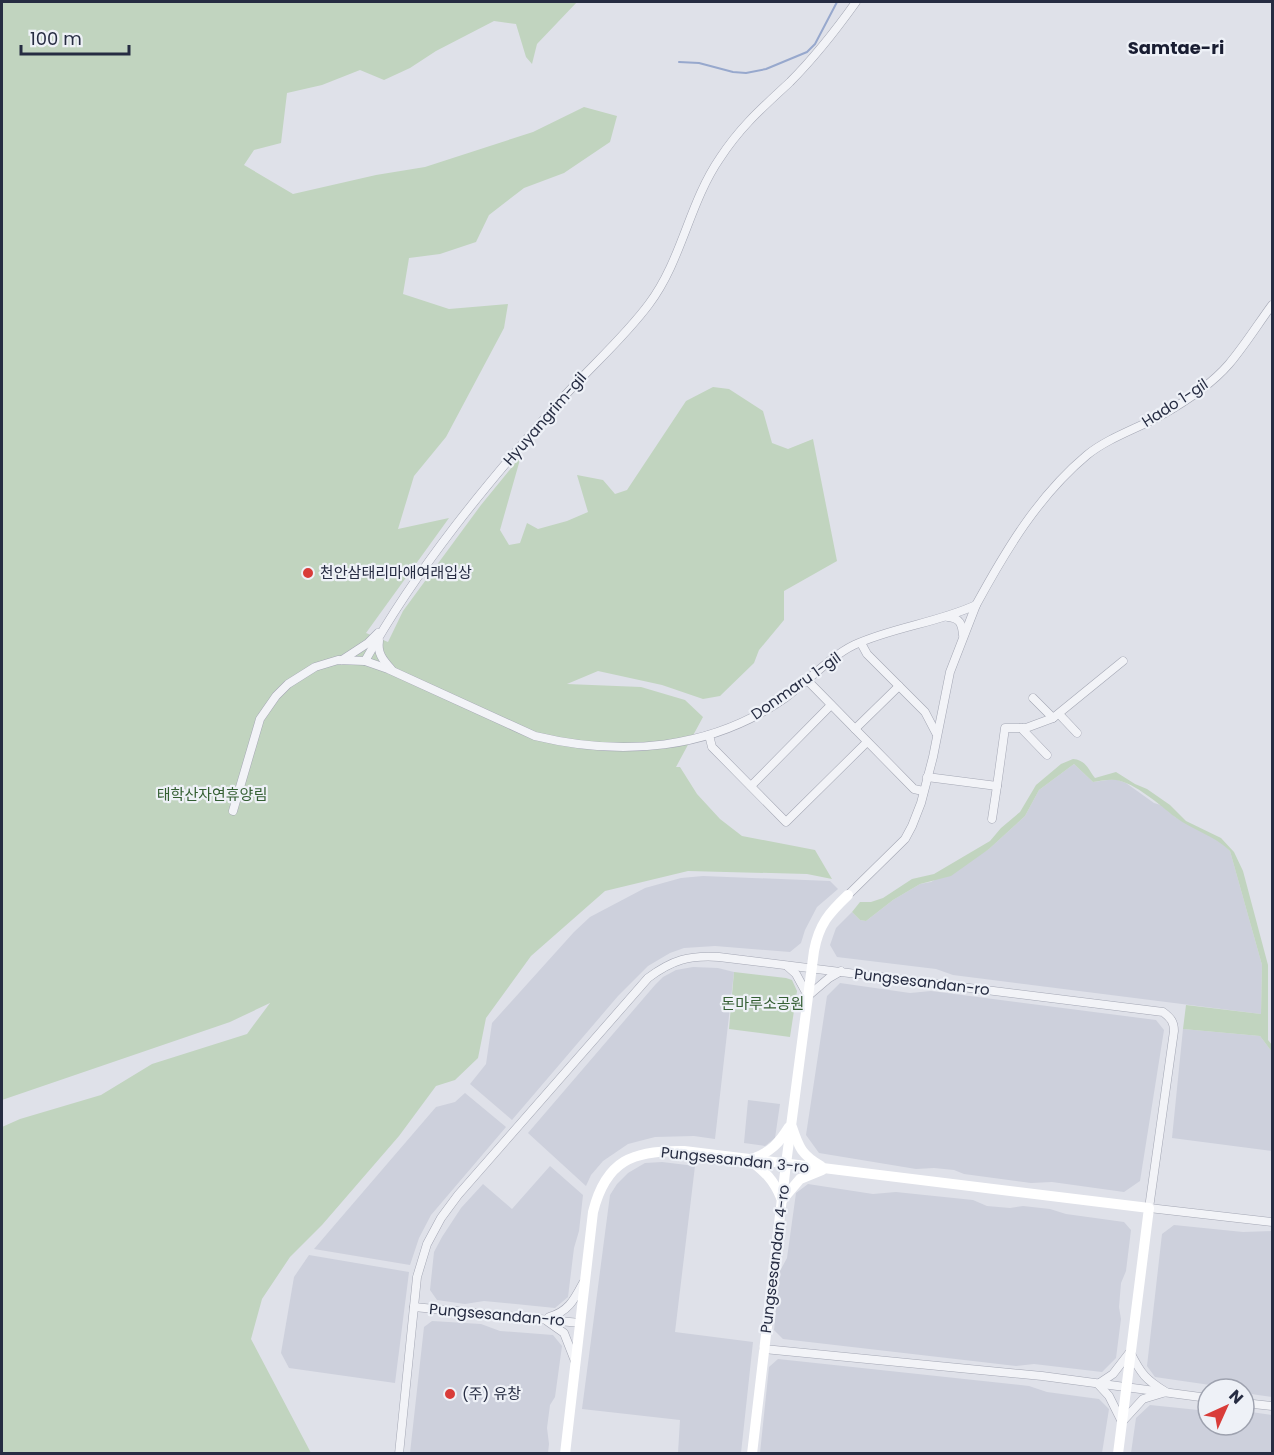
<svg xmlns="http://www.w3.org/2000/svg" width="1274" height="1455" font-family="Poppins,'Noto Sans KR',sans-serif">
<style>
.built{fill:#cdd0dc}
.green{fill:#c1d4bf}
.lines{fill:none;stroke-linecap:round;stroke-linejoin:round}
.stream{stroke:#97a8cd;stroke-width:2}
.street-casing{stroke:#a4a7b4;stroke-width:9}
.street{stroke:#f2f3f7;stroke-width:8}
.secondary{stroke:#fff;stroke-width:10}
.poi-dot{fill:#d93c39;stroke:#eef1f7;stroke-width:2}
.labels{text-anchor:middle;stroke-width:4.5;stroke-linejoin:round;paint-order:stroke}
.street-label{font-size:15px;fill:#262c42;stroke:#eef1f7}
.poi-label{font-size:15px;fill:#262c42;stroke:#eef1f7;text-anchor:start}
.park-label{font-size:15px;fill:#345f33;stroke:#eef1f7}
.quarter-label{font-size:18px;font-weight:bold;fill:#191d32;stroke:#eef1f7}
</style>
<rect width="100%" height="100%" fill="#dfe1e9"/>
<g class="built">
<polygon points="1074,764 1093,782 1115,779 1126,783 1154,803 1164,806 1175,817 1221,842 1230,851 1262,965 1261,1014 953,975 936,969 837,957 830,945 836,928 852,912 860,920 866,921 893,900 920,884 931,882 989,849 1025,816 1039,790"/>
<polygon points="703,876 830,881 838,889 817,907 805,930 801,943 790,952 715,946 684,948 670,953 648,966 618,996 512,1120 470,1084 486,1064 492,1023 574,932 590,917 645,888 681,878"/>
<polygon points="693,967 718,968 734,972 715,1139 694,1136 655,1137 628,1144 603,1161 591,1175 586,1186 528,1133 655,985 663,977 676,970"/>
<polygon points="840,983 910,993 931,991 1156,1020 1164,1030 1140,1181 1124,1192 1052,1182 1031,1183 964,1174 954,1170 934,1168 916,1169 819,1153 806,1135 827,996"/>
<polygon points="1183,1029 1260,1036 1272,1052 1272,1151 1172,1138"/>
<polygon points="465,1093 506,1127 431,1215 419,1238 410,1265 314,1249 436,1107 455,1102"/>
<polygon points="748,1100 780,1104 775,1138 765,1146 744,1143"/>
<polygon points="662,1162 695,1166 675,1332 753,1342 741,1453 678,1453 680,1420 582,1409 610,1195 617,1184 628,1173 645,1163"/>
<polygon points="550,1166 583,1195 579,1231 574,1248 568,1297 555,1308 484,1301 465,1304 437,1300 430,1290 434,1252 442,1237 461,1208 483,1184 512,1209"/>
<polygon points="808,1184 873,1194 896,1192 973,1200 987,1206 1010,1208 1023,1206 1050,1209 1066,1214 1124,1222 1131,1230 1126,1271 1121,1283 1119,1307 1121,1319 1116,1358 1102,1372 1034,1364 1016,1366 783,1339 774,1330 780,1271 787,1258 796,1193"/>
<polygon points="1174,1225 1243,1232 1272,1231 1272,1397 1244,1393 1244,1389 1220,1389 1210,1385 1155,1377 1147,1366 1162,1234"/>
<polygon points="309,1255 409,1272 395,1383 289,1368 281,1353 294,1277"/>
<polygon points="432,1321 481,1324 500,1331 553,1335 562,1346 555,1397 550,1405 547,1428 549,1444 548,1453 410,1453 424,1327"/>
<polygon points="778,1359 1029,1386 1047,1392 1099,1399 1109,1409 1102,1453 760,1453 769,1367"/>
<polygon points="1150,1405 1208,1411 1208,1425 1244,1425 1244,1411 1272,1415 1272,1453 1131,1453 1136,1418"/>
</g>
<g class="green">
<polygon points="2,2 577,2 537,44 532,64 526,57 516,24 494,21 436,51 410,68 384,80 360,70 322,85 287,93 281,143 254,150 244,165 293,194 376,175 425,167 533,132 584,107 617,116 610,142 564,173 524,188 489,215 476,242 440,254 409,258 403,294 449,309 508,304 504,328 446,437 414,476 398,529 449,518 366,633 388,642 403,611 481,505 521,456 500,530 509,545 520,543 527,523 538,529 567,521 588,512 577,475 603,480 615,494 627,490 686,401 713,387 729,389 763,411 772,443 788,449 813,439 837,561 784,591 784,620 759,650 754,663 720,696 703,699 662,685 598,671 567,684 641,687 685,700 703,717 676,767 680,767 697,794 720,819 742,836 815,850 832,879 807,874 688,871 605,891 531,956 486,1018 478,1058 455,1080 436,1086 399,1136 322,1225 290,1257 262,1299 251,1339 311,1453 2,1454 2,1127 20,1119 101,1095 152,1064 247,1034 270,1003 230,1022 2,1100"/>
<path d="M1073,759C1086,760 1088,769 1095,778L1116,772L1135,784L1147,789L1170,805L1186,821L1221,838L1234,852L1243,871L1268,965V1040L1272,1045V1052L1260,1036L1183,1029L1186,1005L1261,1014L1262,965L1230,851C1214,835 1192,830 1175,817C1160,805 1135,783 1116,780C1109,779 1100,781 1093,782L1074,764L1039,790L1025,816L989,849L951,876L920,884L893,900L866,921L860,920L852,912L860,902H871L883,898L912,879L934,874L990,841L1001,828L1020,812L1036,785L1061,764Z"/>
<polygon points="734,972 786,978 792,980 797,991 790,1037 729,1029"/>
</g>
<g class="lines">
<polyline class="stream" points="679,62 699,63 733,72 746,73 766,69 807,52 815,44 837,2"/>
<defs>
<g id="street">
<path d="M948,617C960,618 962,624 963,635"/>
<path d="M379,641C377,653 383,660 391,669"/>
<polyline points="861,643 867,654 925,712 936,733"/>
<polyline points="342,660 368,643 378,633"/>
<path d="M365,661L388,669L535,736C622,757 710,750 785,698C807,682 831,656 854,645C893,627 937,623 976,605C1006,550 1038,496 1087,455C1108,438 1136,429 1160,416C1183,403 1211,385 1229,364C1245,345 1258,324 1272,305"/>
<polyline points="807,680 914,789 923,791"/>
<polyline points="1033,698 1053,718"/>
<polyline points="1059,714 1077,733"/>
<polyline points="1021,728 1047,755"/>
<polyline points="855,729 899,686"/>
<polyline points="709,735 712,747 786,822 867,742"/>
<polyline points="927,777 997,786 1005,728 1026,728 1053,718 1123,661"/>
<polyline points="751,786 831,705"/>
<path d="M233,811L260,719L276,696L288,684L315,667L338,660L365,661C418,566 488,482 560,401C589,368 623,339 649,304C682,260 689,203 720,158C741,126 762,108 790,82C815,57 836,30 856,2"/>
<polyline points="992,819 997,786"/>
<polyline points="848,895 905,839 912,826 921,803 933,757 950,672 976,605"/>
<polyline points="787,966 796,974 808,996 829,978 841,971"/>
<polyline points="414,1307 580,1323"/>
<path d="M549,1317C568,1312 574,1300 583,1283"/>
<polyline points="547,1321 564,1333 575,1361"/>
<polyline points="764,1349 1042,1376 1208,1398"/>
<path d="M1130,1352C1141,1374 1146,1380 1166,1392L1143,1399L1122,1422L1109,1396L1098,1384L1113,1374Z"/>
<polyline points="1244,1403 1272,1406"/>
<path d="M399,1454L417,1277L427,1244L441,1218L458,1195L648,978C672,960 689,955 719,957L1163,1012C1171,1018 1174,1022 1174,1031L1149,1208L1272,1222"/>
</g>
</defs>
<use href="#street" class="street-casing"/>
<use href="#street" class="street"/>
<g class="secondary">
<path d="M792,1127C799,1148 802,1155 821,1166"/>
<path d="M752,1159C771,1152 779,1143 789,1127"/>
<path d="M750,1160C765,1172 774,1180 781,1198"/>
<polyline points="783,1199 800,1179 822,1170"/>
<path d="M565,1454L593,1212C606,1160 633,1150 684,1151L1149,1208L1118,1454"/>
<path d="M752,1454L786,1164L814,951C819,924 829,913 848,895"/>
</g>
</g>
<g class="poi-dot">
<circle cx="308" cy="573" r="6"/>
<circle cx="450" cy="1394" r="6"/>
</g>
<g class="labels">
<g class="street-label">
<text transform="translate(1175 403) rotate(-33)" y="5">Hado 1-gil</text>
<text transform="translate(545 419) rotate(-49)" y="5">Hyuyangrim-gil</text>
<text transform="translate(796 686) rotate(-35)" y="5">Donmaru 1-gil</text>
<text transform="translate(922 982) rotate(7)" y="5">Pungsesandan-ro</text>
<text transform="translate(735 1160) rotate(6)" y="5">Pungsesandan 3-ro</text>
<text transform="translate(775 1259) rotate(-83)" y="5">Pungsesandan 4-ro</text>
<text transform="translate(497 1315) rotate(5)" y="5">Pungsesandan-ro</text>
</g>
<g class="poi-label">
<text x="320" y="578">천안삼태리마애여래입상</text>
<text x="462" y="1399">(주) 유창</text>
</g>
<g class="park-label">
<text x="212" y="800">태학산자연휴양림</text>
<text x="763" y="1009">돈마루소공원</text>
</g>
<g class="quarter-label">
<text x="1176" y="54">Samtae-ri</text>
</g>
</g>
<rect width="1274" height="1455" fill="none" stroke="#262c42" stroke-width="6"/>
<g transform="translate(1226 1407) rotate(45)"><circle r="28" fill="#eef1f7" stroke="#9ea2af" stroke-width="1.5"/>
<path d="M0-4.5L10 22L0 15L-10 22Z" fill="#d93c39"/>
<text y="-9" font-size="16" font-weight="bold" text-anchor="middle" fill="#262c42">N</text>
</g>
<path d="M21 45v9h108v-9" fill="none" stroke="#262c42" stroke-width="3"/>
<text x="30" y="45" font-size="18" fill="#262c42" stroke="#eef1f7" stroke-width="4.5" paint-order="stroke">100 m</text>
</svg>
